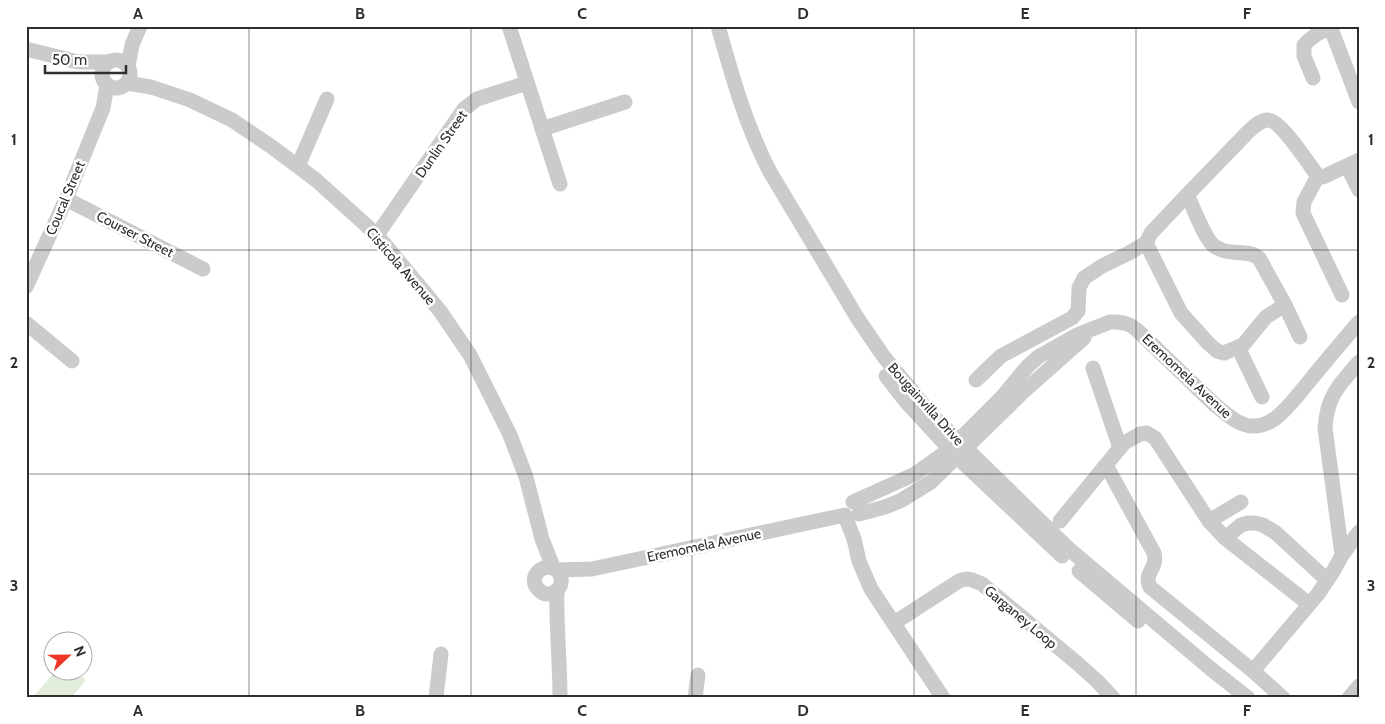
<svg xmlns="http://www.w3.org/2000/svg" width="1385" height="724" font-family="Cabin,sans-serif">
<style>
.green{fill:#e1ecda}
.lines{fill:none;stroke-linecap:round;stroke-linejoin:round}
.minor{stroke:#cbcbcb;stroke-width:15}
.grid{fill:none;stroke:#2e2e2e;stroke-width:1;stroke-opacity:0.55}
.labels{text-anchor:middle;stroke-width:5;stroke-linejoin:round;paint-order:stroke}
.street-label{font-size:14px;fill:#2e2e2e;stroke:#fff}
.neatline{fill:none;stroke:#2e2e2e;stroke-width:2}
.grid-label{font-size:16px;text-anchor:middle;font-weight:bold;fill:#2e2e2e}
</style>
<rect width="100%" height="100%" fill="#fff"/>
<polygon class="green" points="55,672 76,672 86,680 71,698 32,698"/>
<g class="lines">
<g class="minor">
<polyline points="509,26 560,184"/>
<path d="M718,26C732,76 746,126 770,172L858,319L884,357L930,413L1069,549L1211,669L1248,698"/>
<polyline points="1330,26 1359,102"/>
<polyline points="26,49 78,62 108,62"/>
<circle cx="116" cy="74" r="14"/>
<polyline points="128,66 132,45 140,26"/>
<path d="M1313,78L1304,56V45C1312,36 1319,32 1330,28"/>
<polyline points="127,83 151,87 190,100 232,120 272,147 316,180 377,235 440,311 470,355 510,435 526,477 542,539 553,567"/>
<polyline points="542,129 625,102"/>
<polyline points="298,166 327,99"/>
<polyline points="1347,166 1359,190"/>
<polyline points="1318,176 1304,202 1303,213 1342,295"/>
<polyline points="66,199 203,269"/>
<polyline points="377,235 464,109 477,99 527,83"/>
<polyline points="1146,243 1181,313 1208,343 1217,351 1224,353 1243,345 1266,317 1285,305"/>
<polyline points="26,287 66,199 103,108 107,85"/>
<polyline points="26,323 72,361"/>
<path d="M1300,337L1285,305L1259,258C1249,250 1237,254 1225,251C1222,250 1217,248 1214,246C1204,238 1194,208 1187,195L1245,135C1251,129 1259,120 1268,120C1281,120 1309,165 1318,176L1323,177L1359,160"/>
<polyline points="1238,347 1262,397"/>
<polyline points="1093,368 1120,448"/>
<polyline points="886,376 908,404 957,457 1062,556"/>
<polyline points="976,380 1001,356 1072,318 1078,311 1079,288 1084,278 1102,266 1129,253 1146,243 1151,233 1187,195"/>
<path d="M1106,465L1154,553C1158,570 1143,572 1150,587L1253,671"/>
<path d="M853,502L915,474L950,449L1003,396L1027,367L1038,357L1077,335L1110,322H1116L1124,323L1130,325L1137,330L1215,405C1227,414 1239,427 1255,426C1261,426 1268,423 1273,420C1286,411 1297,396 1307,384C1324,363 1341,343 1359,322"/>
<polyline points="859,514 885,507 900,501 931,482 1023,392 1084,338"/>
<polyline points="845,516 854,539 859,561 871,589 943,698"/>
<polyline points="1060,521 1124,443 1140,434 1147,433 1155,438 1209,521 1225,538 1309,604"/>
<polyline points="1209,521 1241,502"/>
<polyline points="1225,538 1241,525 1248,523 1255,523 1263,525 1276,533 1327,580"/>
<polyline points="1342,555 1359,532"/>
<path d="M557,570C570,585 550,603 538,589C527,577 543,561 557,570L592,569L845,515"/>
<polyline points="1079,571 1138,621"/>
<path d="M557,590C556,626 560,662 560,698"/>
<path d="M894,623L959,581C968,577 973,580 982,584L1077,663L1097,681L1113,698"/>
<polyline points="436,698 441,654"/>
<polyline points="695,698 698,675"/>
<path d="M1283,698L1253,671L1318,594L1334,570L1342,555L1325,428C1327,396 1339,385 1359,362"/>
<polyline points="1349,698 1359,686"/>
</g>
</g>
<path class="grid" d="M249,26V698M471,26V698M692,26V698M914,26V698M1136,26V698M26,250H1359M26,474H1359"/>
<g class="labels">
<g class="street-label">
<text transform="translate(441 144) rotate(-55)" y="5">Dunlin Street</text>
<text transform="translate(65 198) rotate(-67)" y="5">Coucal Street</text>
<text transform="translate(135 234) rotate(27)" y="5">Courser Street</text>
<text transform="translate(401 266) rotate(49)" y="5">Cisticola Avenue</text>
<text transform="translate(1187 376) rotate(43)" y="5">Eremomela Avenue</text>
<text transform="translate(926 404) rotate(48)" y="5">Bougainvilla Drive</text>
<text transform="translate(704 545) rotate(-12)" y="5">Eremomela Avenue</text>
<text transform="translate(1021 617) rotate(40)" y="5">Garganey Loop</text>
</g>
</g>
<rect width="1385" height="724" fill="none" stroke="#ffffff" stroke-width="55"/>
<g transform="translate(68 656) rotate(68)"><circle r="24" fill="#ffffff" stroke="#ababab"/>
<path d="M0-4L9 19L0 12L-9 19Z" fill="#ef3525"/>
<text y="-8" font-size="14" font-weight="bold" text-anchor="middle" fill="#2e2e2e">N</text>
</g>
<path d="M45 65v8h81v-8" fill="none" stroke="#2e2e2e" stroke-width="2.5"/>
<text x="52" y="65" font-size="15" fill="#2e2e2e" stroke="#ffffff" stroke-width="4" paint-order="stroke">50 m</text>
<rect x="28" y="28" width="1330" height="668" class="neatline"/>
<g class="grid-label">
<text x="138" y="19">A</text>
<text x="360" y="19">B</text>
<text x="582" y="19">C</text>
<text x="803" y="19">D</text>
<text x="1025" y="19">E</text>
<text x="1247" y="19">F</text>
<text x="14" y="145">1</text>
<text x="1371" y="145">1</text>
<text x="14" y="368">2</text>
<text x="1371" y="368">2</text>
<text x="14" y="591">3</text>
<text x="1371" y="591">3</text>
<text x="138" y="716">A</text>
<text x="360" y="716">B</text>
<text x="582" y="716">C</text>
<text x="803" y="716">D</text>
<text x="1025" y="716">E</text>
<text x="1247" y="716">F</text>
</g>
</svg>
